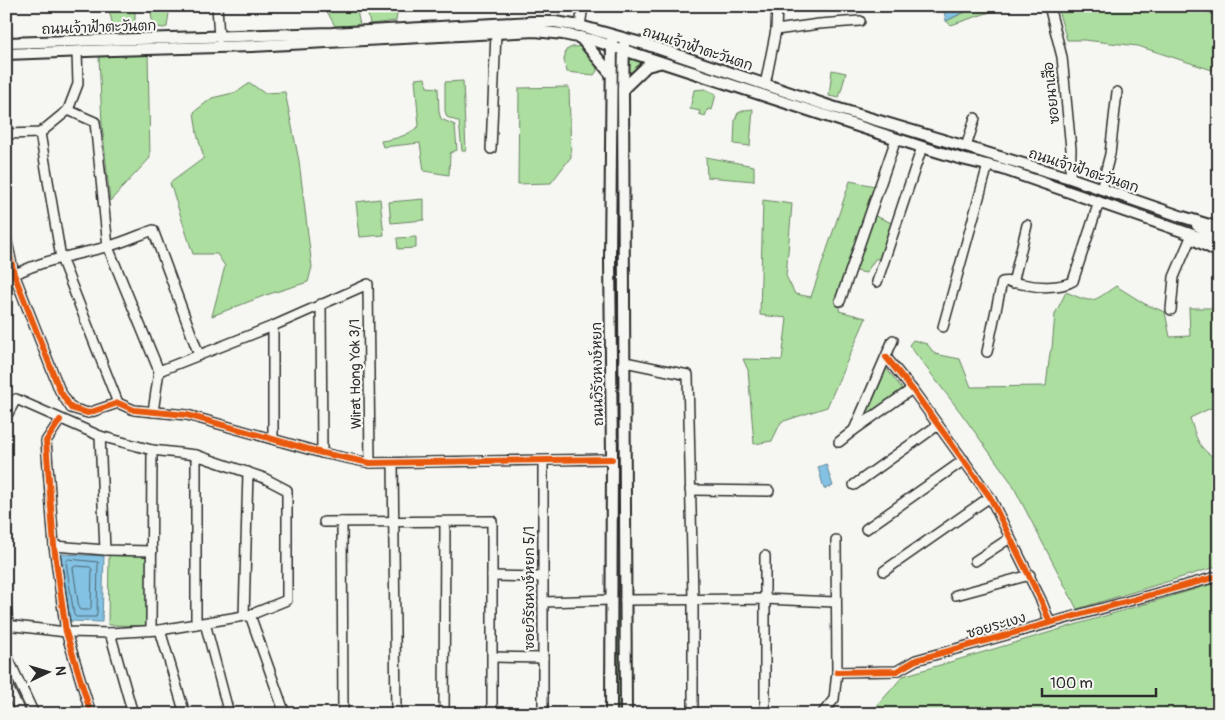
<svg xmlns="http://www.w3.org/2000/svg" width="1225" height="720" font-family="Pangolin,'Playpen Sans Thai',sans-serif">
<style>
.green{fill:#abde9f;stroke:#6b8465}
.water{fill:#83c2e3;stroke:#608699}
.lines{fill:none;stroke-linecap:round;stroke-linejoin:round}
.shore{stroke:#4e6775;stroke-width:1}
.minor-casing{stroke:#2b2b2b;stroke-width:12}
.major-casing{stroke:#2b2b2b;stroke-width:14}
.minor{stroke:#f6f6f2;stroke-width:9}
.major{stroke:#f6f6f2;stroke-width:10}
.cycleway-casing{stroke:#f6f6f2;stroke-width:9}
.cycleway{stroke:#e8590c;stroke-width:6}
.labels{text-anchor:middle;stroke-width:4.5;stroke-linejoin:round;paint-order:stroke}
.street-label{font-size:14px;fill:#2b2b2b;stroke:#f6f6f2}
</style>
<rect width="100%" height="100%" fill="#f6f6f2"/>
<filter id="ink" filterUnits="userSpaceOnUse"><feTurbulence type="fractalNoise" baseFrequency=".02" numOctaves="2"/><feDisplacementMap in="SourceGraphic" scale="10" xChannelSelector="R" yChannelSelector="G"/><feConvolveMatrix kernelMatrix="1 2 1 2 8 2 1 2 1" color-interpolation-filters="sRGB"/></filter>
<g filter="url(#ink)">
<g class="green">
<path d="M108,6H135V27C129,34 120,29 113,26Z"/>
<polygon points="150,6 170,6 167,27 163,28 153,26"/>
<polygon points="324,6 356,6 360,25 335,26"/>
<polygon points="366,6 398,6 396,21 370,24"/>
<polygon points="529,6 574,6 571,10 529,9"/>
<polygon points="973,6 1008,6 951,25 946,21 972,9"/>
<polygon points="1204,6 1203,11 1219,16 1219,44 1212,70 1138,46 1084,40 1067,40 1057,7"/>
<polygon points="587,46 596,62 597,71 594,75 567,72 564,60 566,50 572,47"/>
<polygon points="148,53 150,158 110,201 102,124 99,56"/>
<polygon points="627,57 646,63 628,79"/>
<polygon points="618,64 619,64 620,197 617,246 616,246 616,81"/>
<polygon points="832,70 846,73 839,98 829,96"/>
<path d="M425,78L427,87L438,88L439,112L441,119L455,125L457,150L450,153L449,175L424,171L420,143L383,147L381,141C396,139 407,136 419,126L415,79Z"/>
<polygon points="463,81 466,151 462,151 459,122 447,117 445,111 445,82"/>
<polygon points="250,83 264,93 285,92 299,161 312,267 308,282 266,295 212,316 225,266 217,254 193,254 170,183 204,158 197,134 194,112 212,98 237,92"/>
<polygon points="569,87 571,157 551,183 518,184 519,88"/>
<polygon points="705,89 716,94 712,110 708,109 705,116 699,114 700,111 690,109 694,90"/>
<polygon points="753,109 750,146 734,144 735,120 738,113 745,110"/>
<polygon points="706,157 754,166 754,181 707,177"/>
<polygon points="850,181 875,186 839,311 866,318 827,407 781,422 772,441 754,444 748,370 743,359 782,360 787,318 760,315 763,200 792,204 786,276 795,294 811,297"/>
<polygon points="380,199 384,235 360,237 356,202"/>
<polygon points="424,199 424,220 391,223 389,202"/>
<polygon points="873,215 892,223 883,258 875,259 866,273 852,270"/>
<polygon points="416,237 416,248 398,249 397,238"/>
<path d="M1116,286L1145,304L1165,312L1170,337L1190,336L1189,308H1219V404L1190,418C1196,437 1199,452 1219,459V566L1077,609L1011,482L961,413L909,345L913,340L927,344L935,354L960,359L971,387L1046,386L1050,353L1052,348L1055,314L1066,292C1094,304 1091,303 1116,286Z"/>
<polygon points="620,297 622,472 619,516 618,517 617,325"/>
<polygon points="886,368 904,391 863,418"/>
<polygon points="620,546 622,714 618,714 618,591"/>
<polygon points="109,554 149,555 148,626 108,625"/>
<polygon points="1219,582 1219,714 870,714 903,676"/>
</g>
<g class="water">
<polygon points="943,6 973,6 972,8 946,21"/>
<polygon points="826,464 833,486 824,489 818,467"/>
<polygon points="60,554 104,556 102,622 70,621"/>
</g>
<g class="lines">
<g class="shore">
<polygon points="69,559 98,562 97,614 96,617 76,617 74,615 66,562"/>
<polygon points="76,566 90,567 92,569 91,608 90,610 81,610 79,609 73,568"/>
</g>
<defs>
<g id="minor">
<polyline points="217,6 219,38"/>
<polyline points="1049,6 1062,57 1071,149 1070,178"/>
<polyline points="580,26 583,6"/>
<polyline points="776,30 819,24 860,21"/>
<polyline points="765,85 776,30 777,6"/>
<polyline points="68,110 95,122 108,247 159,371 153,412"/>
<polyline points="40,133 61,258 118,403"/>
<polyline points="6,134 40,133 68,110 78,84 77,52"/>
<polyline points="966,147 975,118"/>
<polyline points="491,149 496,33"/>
<polyline points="1101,189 1110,154 1117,92"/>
<polyline points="6,237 14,274 60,391 71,408 88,413 118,403 134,410 187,415 322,453 370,463 612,459"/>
<path d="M6,280C31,262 76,255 106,247C122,243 137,236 153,230L199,355"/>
<polyline points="877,282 922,147"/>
<polyline points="1013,283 1027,225"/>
<polyline points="840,301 896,139"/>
<polyline points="321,304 322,453"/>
<polyline points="1171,310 1174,277 1191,237"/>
<polyline points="273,326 273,439"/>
<polyline points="943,327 988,165"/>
<path d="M987,352L1002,282C1008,280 1015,283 1022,284C1036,287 1060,289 1073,281L1099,202"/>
<polyline points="886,357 912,389 990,497 1041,600 1050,623"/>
<polyline points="625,362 688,375 693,599 693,714"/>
<polyline points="159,371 273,326 368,284 370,463"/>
<polyline points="6,417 16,399 100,436 152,450 196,455 264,478 287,490 287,600 250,615 160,630 110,633 66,632 6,625"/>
<polyline points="60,420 46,441 54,546 66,632 91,714"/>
<polyline points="854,430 893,340"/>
<polyline points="100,436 105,550"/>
<polyline points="839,442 854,430 912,389"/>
<polyline points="543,461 543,714"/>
<polyline points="393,463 396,714"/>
<polyline points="854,485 938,425"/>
<polyline points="690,490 769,491"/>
<polyline points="324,522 492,521 492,714"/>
<polyline points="342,522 343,714"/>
<polyline points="866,529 964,460"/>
<polyline points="54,546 105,550 152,551"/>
<polyline points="765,556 765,714"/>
<polyline points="975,561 1010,538"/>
<polyline points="884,571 990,497"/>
<polyline points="492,576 543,577"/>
<polyline points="956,595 1030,575"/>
<polyline points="625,600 764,599 835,602"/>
<polyline points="543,602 610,600"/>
<polyline points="6,608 8,625"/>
<polyline points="250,615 285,714"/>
<polyline points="244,616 248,472"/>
<polyline points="205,623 229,714"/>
<polyline points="196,624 196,455"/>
<polyline points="151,630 152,450"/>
<polyline points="160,630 185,714"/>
<polyline points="110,633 133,714"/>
<polyline points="6,654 34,714"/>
<polyline points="493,657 543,658"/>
<polyline points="837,672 897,671 916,660 1219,576"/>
<polyline points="6,683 21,714"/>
<polyline points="444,714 445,522"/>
<polyline points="822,714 834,699 837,672 836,540"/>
</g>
<g id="major">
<polyline points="580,37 610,73"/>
<polyline points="6,43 332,33 532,22 555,22 580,26 648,45 829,106 1070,178 1183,217 1219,228"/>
<polyline points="624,45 623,89 626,714"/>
<polyline points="6,54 113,50 252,46 535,31 563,34 596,41 922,147 962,159 1003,169 1219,244"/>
<polyline points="623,89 647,66 659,63"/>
<polyline points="1197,225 1219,237"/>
<polyline points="1195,240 1219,252"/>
<polyline points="611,714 612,459 610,259 612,40"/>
</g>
</defs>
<use href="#minor" class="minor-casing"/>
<use href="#major" class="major-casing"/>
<use href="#minor" class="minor"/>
<use href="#major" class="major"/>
<defs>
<g id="cycleway">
<polyline points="6,237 14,274 60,391 71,408 88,413 118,403 134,410 187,415 322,453 370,463 612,459"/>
<polyline points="886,357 912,389 990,497 1041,600 1050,623"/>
<polyline points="60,420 46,441 54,546 66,632 91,714"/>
<polyline points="837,672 897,671 916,660 1219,576"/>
</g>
</defs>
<use href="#cycleway" class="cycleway-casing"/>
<use href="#cycleway" class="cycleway"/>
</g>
</g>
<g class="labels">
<g class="street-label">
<text transform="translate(99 27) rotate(-2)" y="5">ถนนเจ้าฟ้าตะวันตก</text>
<text transform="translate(698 48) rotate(18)" y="5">ถนนเจ้าฟ้าตะวันตก</text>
<text transform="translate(1051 93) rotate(-96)" y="5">ซอยนาเสือ</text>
<text transform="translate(1084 170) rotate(18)" y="5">ถนนเจ้าฟ้าตะวันตก</text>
<text transform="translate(355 374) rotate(-91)" y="5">Wirat Hong Yok 3/1</text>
<text transform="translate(597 374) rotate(-91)" y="5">ถนนวิรัชหงษ์หยก</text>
<text transform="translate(529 588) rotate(-90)" y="5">ซอยวิรัชหงษ์หยก 5/1</text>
<text transform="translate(996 625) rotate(-16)" y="5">ซอยระเงง</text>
</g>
</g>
<rect width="1225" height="720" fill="none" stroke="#f6f6f2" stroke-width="25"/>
<rect x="12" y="12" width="1200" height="695" fill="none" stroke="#2b2b2b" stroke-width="2" filter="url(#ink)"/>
<g transform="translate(48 672) rotate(85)" stroke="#f6f6f2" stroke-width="4" paint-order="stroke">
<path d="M0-4L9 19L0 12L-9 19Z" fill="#2b2b2b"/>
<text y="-8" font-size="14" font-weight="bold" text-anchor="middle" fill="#2b2b2b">N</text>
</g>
<path d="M1042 688v8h114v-8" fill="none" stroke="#2b2b2b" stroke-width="2.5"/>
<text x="1050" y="688" font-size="15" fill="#2b2b2b" stroke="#f6f6f2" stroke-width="4" paint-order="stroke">100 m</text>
</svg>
